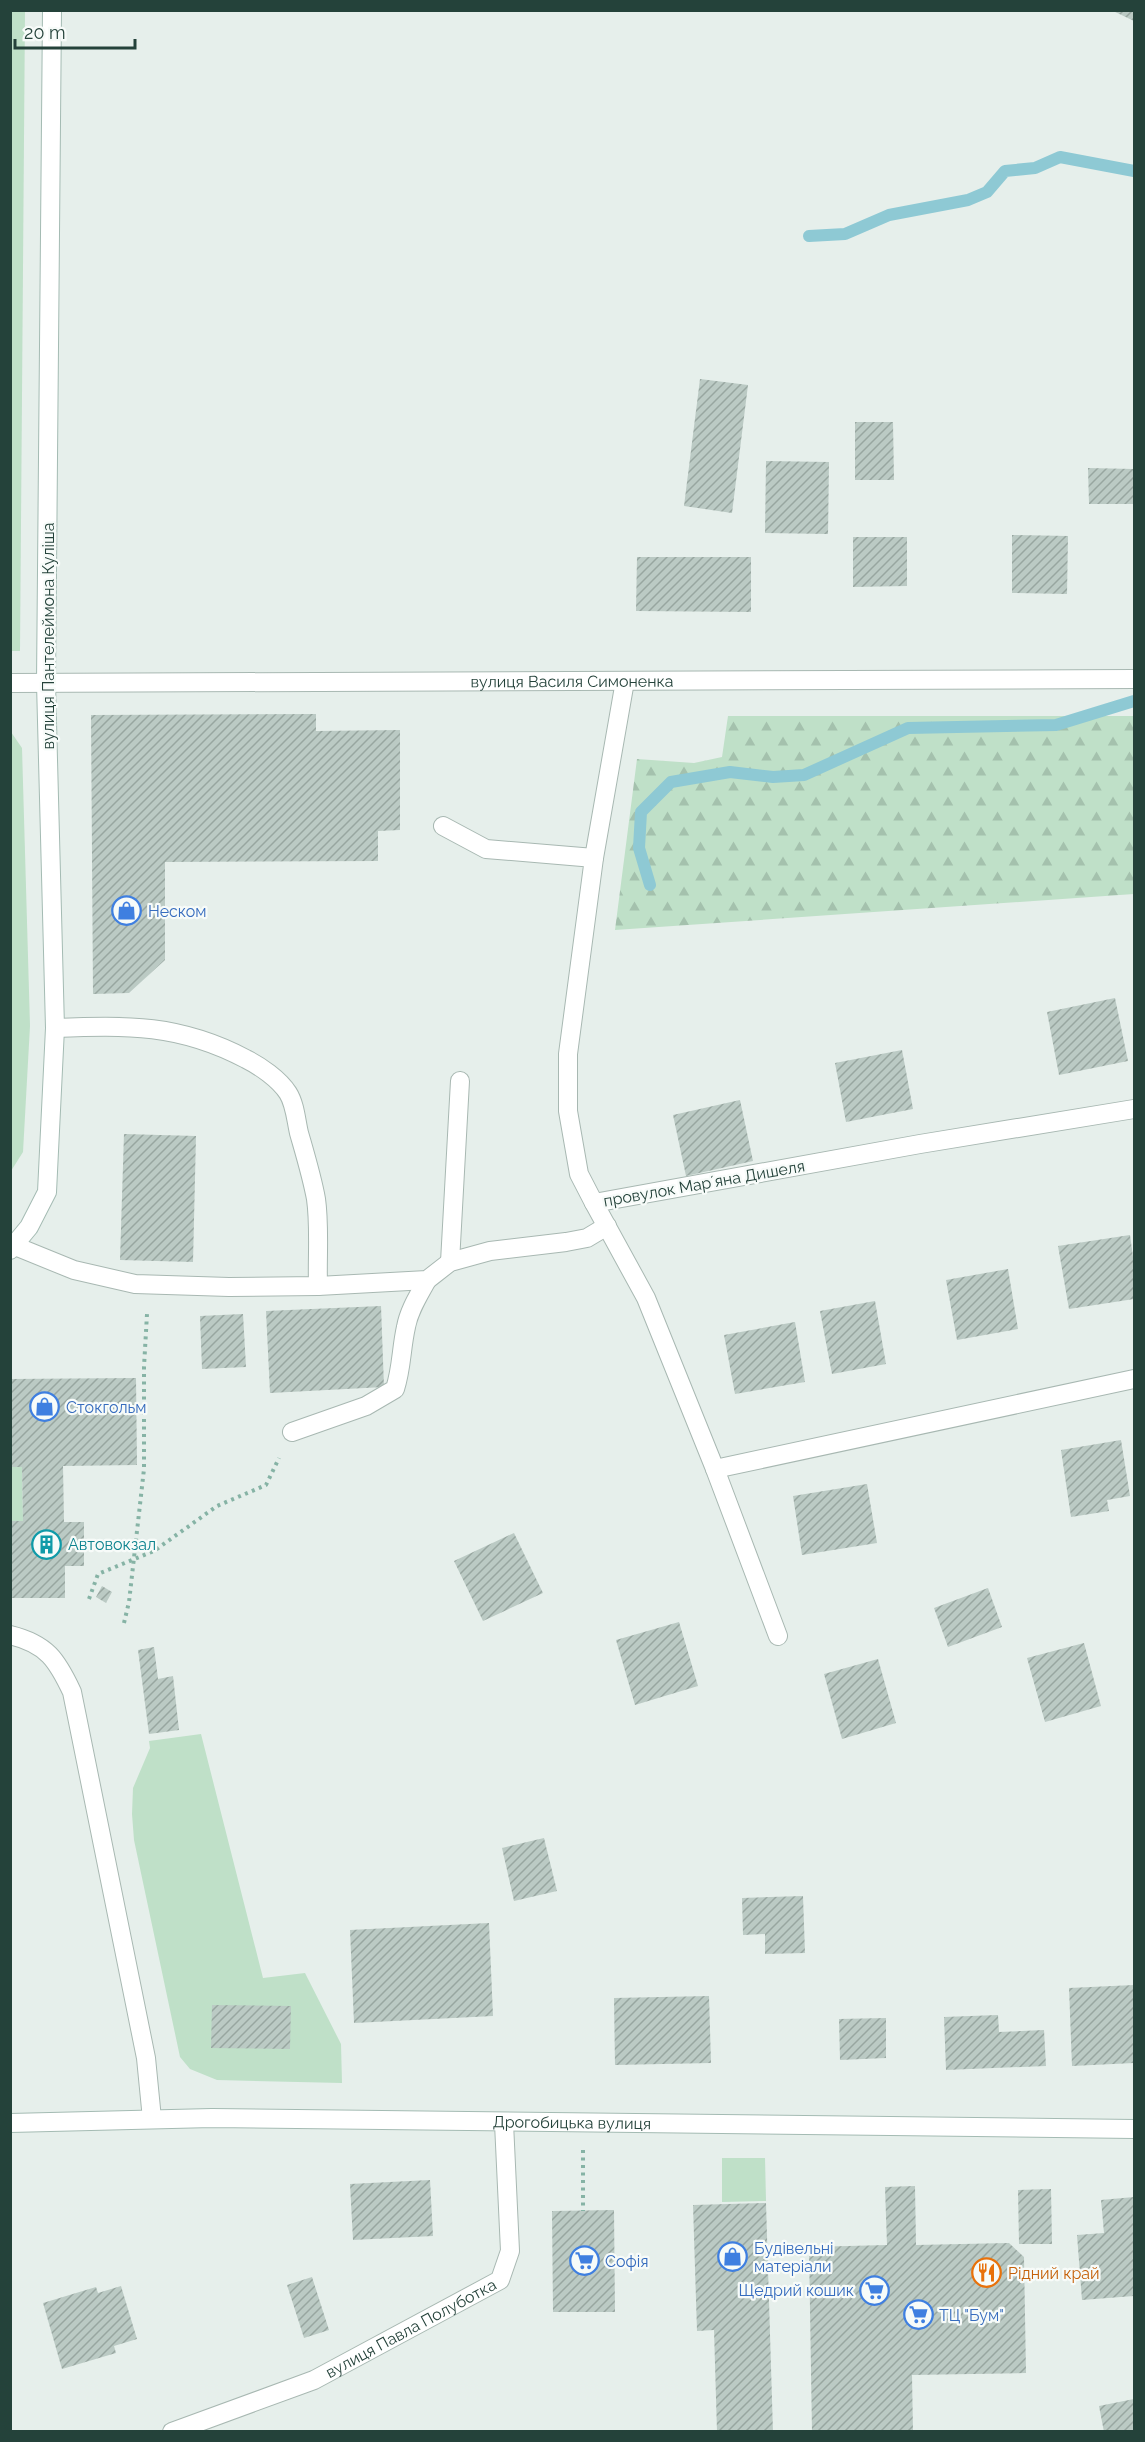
<svg xmlns="http://www.w3.org/2000/svg" width="1145" height="2442" font-family="Raleway,sans-serif">
<style>
.green{fill:#bfe0c8}
.forest{fill:url(#forest-firs)}
.lines{fill:none;stroke-linecap:round;stroke-linejoin:round}
.stream{stroke:#8ec9d4;stroke-width:12}
.building{fill:url(#building-hatch)}
.lane-casing{stroke:#a8b8b2;stroke-width:20}
.street-casing{stroke:#a8b8b2;stroke-width:20}
.secondary-casing{stroke:#a4bbb3;stroke-width:20}
.path{stroke:#86b3a5;stroke-width:4;stroke-dasharray:3 4.5;stroke-linecap:butt}
.lane{stroke:#fff;stroke-width:18}
.street{stroke:#fff;stroke-width:18}
.secondary{stroke:#fff;stroke-width:18}
.labels{text-anchor:middle;stroke-width:4.5;stroke-linejoin:round;paint-order:stroke}
.street-label{font-size:16px;fill:#24423a;stroke:#f7fbf9}
.shop-label{font-size:16px;fill:#366cbe;stroke:#f7fbf9;text-anchor:start}
.culture-label{font-size:16px;fill:#0d838f;stroke:#f7fbf9;text-anchor:start}
.food-label{font-size:16px;fill:#c56008;stroke:#f7fbf9;text-anchor:start}
</style>
<defs>
<pattern id="forest-firs" width="22" height="20" patternUnits="userSpaceOnUse" patternTransform="scale(1.5)"><rect width="22" height="20" fill="#bfe0c8"/><path d="M5 1l3.5 6h-7zM16 11l3.5 6h-7z" fill="#a4c1ad"/></pattern>
<pattern id="building-hatch" width="6" height="6" patternUnits="userSpaceOnUse" patternTransform="scale(1.5)"><rect width="6" height="6" fill="#bbcac4"/><path d="M-1 1l2-2M0 6l6-6M5 7l2-2" fill="none" stroke="#98a6a0"/></pattern>
</defs>
<rect width="100%" height="100%" fill="#e6efeb"/>
<g class="green">
<polygon points="10,11 25,11 20,651 10,651"/>
<polygon points="11,732 22,748 30,1026 23,1152 11,1171"/>
<polygon points="10,1467 22,1467 23,1521 11,1521"/>
<polygon points="201,1734 263,1978 305,1973 341,2044 342,2083 217,2080 190,2069 180,2057 134,1840 132,1814 133,1788 150,1748 149,1741"/>
<polygon points="722,2158 765,2158 766,2201 722,2202"/>
</g>
<polygon class="forest" points="728,716 1134,716 1134,894 615,930 637,759 694,763 722,757"/>
<g class="lines">
<g class="stream">
<polyline points="809,236 845,234 889,215 968,200 987,192 1005,171 1035,168 1060,157 1134,171"/>
<polyline points="650,885 639,848 641,812 671,782 730,772 773,777 804,775 908,728 1056,725 1134,701"/>
</g>
</g>
<g class="building">
<polygon points="1111,10 1134,10 1134,21"/>
<polygon points="700,379 748,385 732,513 684,506"/>
<polygon points="855,422 893,422 894,480 855,480"/>
<polygon points="766,461 829,462 828,534 765,533"/>
<polygon points="1088,468 1134,469 1134,504 1089,504"/>
<polygon points="1012,535 1068,536 1067,594 1012,593"/>
<polygon points="853,537 907,537 907,586 853,587"/>
<polygon points="637,557 751,557 751,612 636,611"/>
<polygon points="316,714 316,731 400,730 400,830 378,831 378,861 165,862 165,960 129,993 93,994 91,715"/>
<polygon points="1115,998 1128,1061 1059,1075 1047,1012"/>
<polygon points="902,1050 913,1109 846,1122 835,1063"/>
<polygon points="740,1100 753,1161 686,1176 673,1115"/>
<polygon points="124,1134 196,1136 193,1262 120,1260"/>
<polygon points="1130,1235 1134,1264 1134,1299 1069,1309 1058,1246"/>
<polygon points="1008,1269 1018,1329 957,1340 946,1280"/>
<polygon points="875,1301 886,1364 832,1374 820,1311"/>
<polygon points="381,1306 384,1387 270,1393 266,1311"/>
<polygon points="243,1314 246,1367 202,1369 200,1316"/>
<polygon points="795,1322 805,1382 735,1394 724,1335"/>
<polygon points="136,1378 137,1465 63,1466 64,1522 84,1522 84,1566 65,1566 65,1598 10,1598 10,1521 23,1521 22,1467 10,1467 10,1379"/>
<polygon points="1121,1440 1130,1496 1107,1500 1109,1511 1071,1517 1061,1450"/>
<polygon points="867,1484 877,1543 802,1555 793,1496"/>
<polygon points="514,1533 543,1593 483,1621 454,1561"/>
<polygon points="102,1586 112,1592 106,1603 96,1597"/>
<polygon points="988,1588 1002,1627 948,1647 934,1608"/>
<polygon points="679,1622 698,1686 635,1705 616,1640"/>
<polygon points="1084,1643 1101,1706 1045,1722 1027,1658"/>
<polygon points="154,1647 158,1679 173,1676 179,1730 149,1734 138,1650"/>
<polygon points="878,1659 896,1723 842,1739 824,1674"/>
<polygon points="544,1838 557,1891 514,1901 502,1848"/>
<polygon points="803,1896 805,1953 765,1954 765,1934 743,1935 742,1898"/>
<polygon points="489,1923 493,2016 354,2023 350,1930"/>
<polygon points="1134,1985 1134,2063 1072,2066 1069,1988"/>
<polygon points="709,1996 711,2063 615,2065 614,1998"/>
<polygon points="212,2005 291,2006 290,2049 211,2048"/>
<polygon points="998,2015 999,2032 1044,2030 1046,2066 946,2070 944,2017"/>
<polygon points="886,2018 886,2058 840,2060 839,2019"/>
<polygon points="430,2180 433,2236 353,2240 350,2184"/>
<polygon points="915,2186 916,2245 1009,2243 1024,2257 1026,2373 912,2375 913,2432 812,2432 809,2247 887,2245 885,2187"/>
<polygon points="1051,2189 1052,2244 1019,2244 1018,2190"/>
<polygon points="1134,2197 1134,2296 1082,2300 1077,2235 1104,2233 1101,2200"/>
<polygon points="766,2203 773,2432 717,2432 714,2330 697,2331 693,2205"/>
<polygon points="614,2210 615,2312 553,2312 552,2211"/>
<polygon points="312,2277 329,2330 304,2338 287,2285"/>
<polygon points="121,2286 137,2339 114,2346 116,2353 62,2369 43,2303 96,2287 98,2293"/>
<polygon points="1134,2399 1134,2432 1104,2432 1099,2406"/>
</g>
<g class="lines">
<defs>
<g id="lane">
<polyline points="443,826 486,849 594,858 568,1054 568,1111 579,1174 594,1203"/>
<polyline points="594,858 625,681"/>
<path d="M55,1028C127,1025 180,1024 246,1059C260,1066 279,1079 288,1093C295,1104 296,1120 299,1133C305,1154 312,1177 316,1199C320,1227 317,1258 318,1286"/>
<polyline points="450,1262 460,1081"/>
<path d="M292,1432L366,1406L395,1389C402,1367 401,1349 406,1327C409,1310 419,1295 427,1280"/>
<polyline points="715,1469 778,1636"/>
<path d="M10,1635C47,1644 57,1660 72,1692L146,2058L152,2119"/>
</g>
<g id="street">
<path id="s1" d="M10,683L1134,679"/>
<polyline points="1134,1109 920,1144 594,1203 646,1298 715,1469 1134,1379"/>
<polyline points="15,1246 74,1270 135,1284 229,1287 318,1286 427,1280 450,1262 490,1251 566,1242 587,1238 607,1226"/>
<path id="s2" d="M172,2432L314,2380L500,2280L510,2251L504,2123"/>
</g>
<g id="secondary">
<polyline points="10,1250 29,1227 47,1192 55,1028 46,683 52,10"/>
<path id="s3" d="M10,2123L212,2118L1134,2129"/>
</g>
</defs>
<use href="#lane" class="lane-casing"/>
<use href="#street" class="street-casing"/>
<use href="#secondary" class="secondary-casing"/>
<g class="path">
<polyline points="89,1599 98,1574 154,1551 217,1506 266,1485 279,1458"/>
<polyline points="124,1623 129,1602 144,1469 144,1367 147,1314"/>
<polyline points="583,2150 583,2211"/>
</g>
<use href="#lane" class="lane"/>
<use href="#street" class="street"/>
<use href="#secondary" class="secondary"/>
</g>
<defs>
<symbol id="shop-ring" viewBox="-11 -11 22 22"><circle r="9.5" fill="#f7fbf9" stroke="#3f7fe0" stroke-width="1.5"/><path d="M-5-2.5h2.3a2.7 3.5 0 0 1 5.4 0H5L5.5 6h-11ZM-1.5-2.5h3a1.5 2.3 0 0 0-3 0Z" fill="#3f7fe0"/></symbol>
<symbol id="building-ring" viewBox="-11 -11 22 22"><circle r="9.5" fill="#f7fbf9" stroke="#0f9aa8" stroke-width="1.5"/><path d="M-4-6H4V6H1V3H-1V6H-4ZM-2.5-4.3h1.7v1.8h-1.7ZM.8-4.3h1.7v1.8H.8ZM-2.5-1h1.7V.8h-1.7ZM.8-1h1.7V.8H.8Z" fill="#0f9aa8"/></symbol>
<symbol id="supermarket-ring" viewBox="-11 -11 22 22"><circle r="9.5" fill="#f7fbf9" stroke="#3f7fe0" stroke-width="1.5"/><path d="M-6-5.5h2.5l.6 2H6L4.5 2H-2.5L-4.4-4H-6ZM-1.5 3.2a1.3 1.3 0 1 0 .1 0ZM3 3.2a1.3 1.3 0 1 0 .1 0Z" fill="#3f7fe0"/></symbol>
<symbol id="restaurant-ring" viewBox="-11 -11 22 22"><circle r="9.5" fill="#f7fbf9" stroke="#e8710a" stroke-width="1.5"/><path d="M-5-6h1v4h1v-4h1v4h1v-4h1v5L-1.5 .5V6h-2V.5L-5-1ZM5-6V6H3V1.5H1.5Q1.5-4 5-6Z" fill="#e8710a"/></symbol>
</defs>
<g fill-rule="evenodd">
<use href="#shop-ring" x="110" y="894" width="33" height="33"/>
<use href="#shop-ring" x="28" y="1390" width="33" height="33"/>
<use href="#building-ring" x="30" y="1528" width="33" height="33"/>
<use href="#shop-ring" x="716" y="2240" width="33" height="33"/>
<use href="#supermarket-ring" x="568" y="2244" width="33" height="33"/>
<use href="#restaurant-ring" x="970" y="2256" width="33" height="33"/>
<use href="#supermarket-ring" x="858" y="2274" width="33" height="33"/>
<use href="#supermarket-ring" x="902" y="2298" width="33" height="33"/>
</g>
<g class="labels">
<g class="street-label">
<text transform="translate(48 636) rotate(-90)" y="6">вулиця Пантелеймона Куліша</text>
<text dy="6" stroke="none"><textPath href="#s1" startOffset="562">вулиця Василя Симоненка</textPath></text>
<text transform="translate(704 1183) rotate(-10)" y="6">провулок Марʼяна Дишеля</text>
<text dy="6" stroke="none"><textPath href="#s3" startOffset="562">Дрогобицька вулиця</textPath></text>
<text dy="6" stroke="none"><textPath href="#s2" startOffset="261">вулиця Павла Полуботка</textPath></text>
</g>
<g class="shop-label">
<text x="148" y="917">Неском</text>
<text x="66" y="1413">Стокгольм</text>
<text x="754" y="2254">Будівельні<tspan x="754" dy="18">матеріали</tspan></text>
<text x="605" y="2267">Софія</text>
<text x="854" y="2296" text-anchor="end">Щедрий кошик</text>
<text x="939" y="2321">ТЦ "Бум"</text>
</g>
<g class="culture-label">
<text x="68" y="1550">Автовокзал</text>
</g>
<g class="food-label">
<text x="1008" y="2279">Рідний край</text>
</g>
</g>
<rect width="1145" height="2442" fill="none" stroke="#24423a" stroke-width="24"/>
<path d="M15 39v9h120v-9" fill="none" stroke="#24423a" stroke-width="3"/>
<text x="24" y="39" font-size="18" fill="#24423a" stroke="#f7fbf9" stroke-width="4.5" paint-order="stroke">20 m</text>
</svg>
